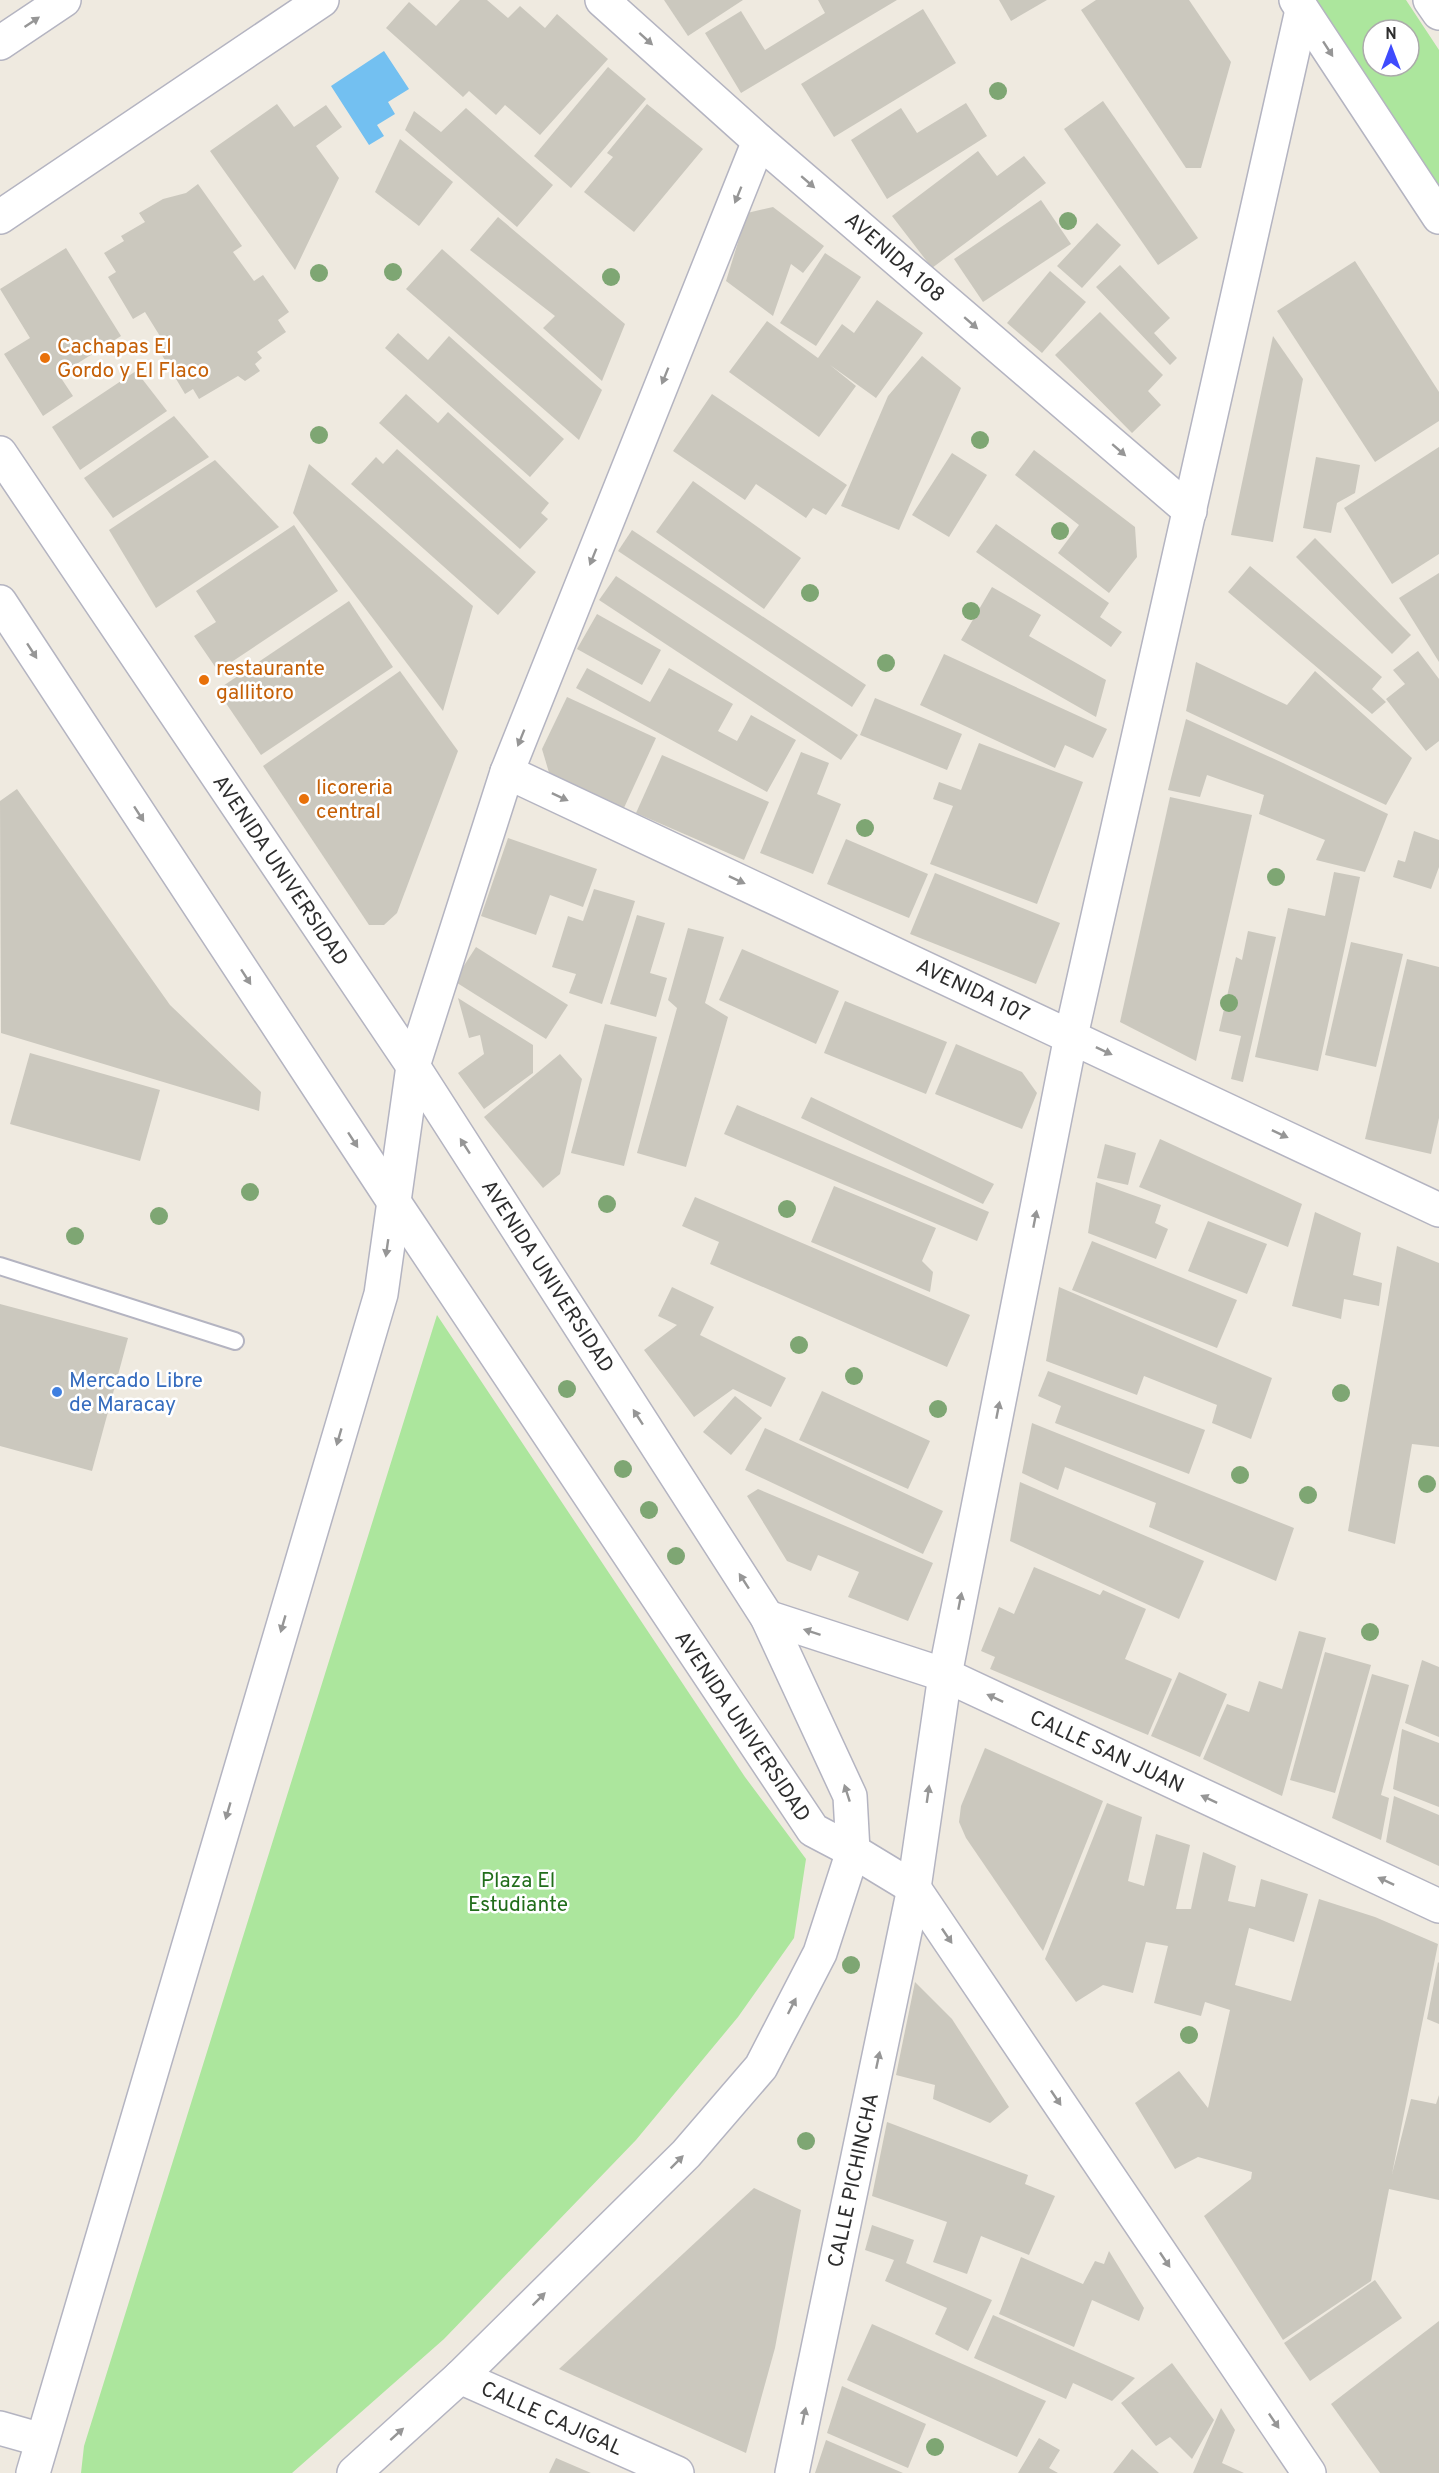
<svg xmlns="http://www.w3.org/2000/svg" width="1439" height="2473" font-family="Overpass,sans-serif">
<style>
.green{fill:#ace69d;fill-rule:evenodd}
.water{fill:#73c0f1}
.building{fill:#cbc8be}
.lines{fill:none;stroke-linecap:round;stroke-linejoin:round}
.service-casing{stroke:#b4b4c1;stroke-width:20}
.minor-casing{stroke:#b4b4c1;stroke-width:36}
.tertiary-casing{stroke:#b4b4c1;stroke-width:36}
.service{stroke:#fff;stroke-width:16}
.minor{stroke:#fff;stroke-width:33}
.tertiary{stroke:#fff;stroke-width:33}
.tree{fill:#7ea673}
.oneway{fill:#969696}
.food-dot{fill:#e8710a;stroke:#fff;stroke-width:2}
.shop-dot{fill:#3f7fe0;stroke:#fff;stroke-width:2}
.labels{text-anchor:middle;stroke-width:5;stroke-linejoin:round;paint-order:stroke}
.street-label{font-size:21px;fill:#2e2e2e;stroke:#fff}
.food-label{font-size:21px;fill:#c56008;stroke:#fff;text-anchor:start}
.shop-label{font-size:21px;fill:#366cbe;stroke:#fff;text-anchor:start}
.park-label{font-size:21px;fill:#216e1a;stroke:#fff}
</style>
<rect width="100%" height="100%" fill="#efeae0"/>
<g class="green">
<path d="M1308,0H1406L1439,50V198ZM1373,30H1409V66H1373Z"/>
<polygon points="437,1315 745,1777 806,1859 794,1938 738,2017 636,2140 444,2339 292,2473 81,2473 84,2446"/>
</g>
<polygon class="water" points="384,51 409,89 388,102 395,114 377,125 384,136 369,145 331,86"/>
<g class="building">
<polygon points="460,0 487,0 508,18 520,6 545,28 557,14 608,59 540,135 505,105 496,115 469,91 463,97 386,28 409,2 436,26"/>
<polygon points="664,0 743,0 688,36"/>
<polygon points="818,0 897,0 741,93 705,33 741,11 765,50 825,13"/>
<polygon points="999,0 1047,0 1011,21"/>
<polygon points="1096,0 1189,0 1231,62 1201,168 1186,168 1081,10"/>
<polygon points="923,9 956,63 834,137 801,84"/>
<polygon points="608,67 646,99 571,188 534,156"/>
<polygon points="1103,101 1198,238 1158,265 1064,129"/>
<polygon points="966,103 987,136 887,199 851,140 901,108 917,133"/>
<polygon points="277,104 294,127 326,105 342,127 316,146 339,178 295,270 210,151"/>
<polygon points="647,104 703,149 634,232 584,192 613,157 607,153"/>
<polygon points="466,108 553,185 517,227 405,130 414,111 441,132"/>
<polygon points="400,139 453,182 419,226 375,192"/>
<polygon points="978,151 997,176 1024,156 1046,183 932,268 892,216"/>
<polygon points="198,184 242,246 233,252 254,281 263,275 289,312 278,320 286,332 257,352 262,358 255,364 260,371 245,381 238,376 199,399 193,389 185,394 156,345 163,341 145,312 133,319 108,277 116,272 104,253 124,241 121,236 145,222 139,213 163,199 186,193"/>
<polygon points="1041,200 1071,244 983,302 954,259"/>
<polygon points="773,207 824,246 803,273 791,264 773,316 726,281 747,213"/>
<polygon points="498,217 625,324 602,381 543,328 555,316 470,250"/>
<polygon points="1097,223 1121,245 1082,288 1057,266"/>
<polygon points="66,248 121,336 59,375 73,396 43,416 4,354 30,338 0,289"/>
<polygon points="442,249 602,390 579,440 406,289"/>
<polygon points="825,253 861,277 816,346 780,323"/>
<polygon points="1355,261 1439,392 1439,421 1375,462 1277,311"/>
<polygon points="1120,265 1170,318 1154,333 1177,358 1170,365 1096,287"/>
<polygon points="1050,271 1086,302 1042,353 1007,323"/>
<polygon points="877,300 923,333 876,398 830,365 856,386 819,437 729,372 767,321 818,358 842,324 854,333"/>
<polygon points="1100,312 1163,375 1148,391 1161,405 1132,433 1055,355"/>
<polygon points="398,333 428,360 449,336 564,439 530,477 385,348"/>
<polygon points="1273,336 1303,379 1273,542 1231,535"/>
<polygon points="922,356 961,388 899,530 841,506 888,396"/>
<polygon points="136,371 167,411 80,470 52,427"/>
<polygon points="406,394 438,423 448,412 549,503 541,513 548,519 520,549 379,423"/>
<polygon points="712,394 847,485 826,515 813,508 806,518 756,484 745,500 673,451"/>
<polygon points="174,416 209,457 113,518 84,478"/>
<polygon points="1439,447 1439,554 1392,584 1344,508"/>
<polygon points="397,449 536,572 498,615 351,484 376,457 383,464"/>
<polygon points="1034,450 1135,527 1137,557 1109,593 1058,553 1079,525 1015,475"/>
<polygon points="952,453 987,475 949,537 912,515"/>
<polygon points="1316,457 1360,465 1355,493 1337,503 1331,533 1303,528"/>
<polygon points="215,460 279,527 156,608 109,530"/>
<polygon points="309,464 473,606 443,711 293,513"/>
<polygon points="693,481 801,558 764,609 656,532"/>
<polygon points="996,524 1109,603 1100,617 1122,632 1111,647 976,552"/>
<polygon points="294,525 338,591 218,671 194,636 216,622 196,591"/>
<polygon points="632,530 866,685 852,707 618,551"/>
<polygon points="1315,538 1411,635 1392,654 1296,557"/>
<polygon points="1250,566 1382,677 1372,689 1386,702 1372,714 1228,592"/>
<polygon points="1439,573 1439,662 1399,598"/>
<polygon points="616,576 858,735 841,760 599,600"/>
<polygon points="992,587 1041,615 1029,636 1106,680 1096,717 961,640"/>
<polygon points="349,601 393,667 261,755 217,690"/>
<polygon points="597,614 661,650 642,685 577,649"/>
<polygon points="1418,651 1439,679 1439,741 1426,751 1386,699 1405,684 1393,670"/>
<polygon points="944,654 1107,729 1093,758 1065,745 1055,768 920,705"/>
<polygon points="1196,662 1287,705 1315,671 1412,758 1386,805 1186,711"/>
<polygon points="587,668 650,702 669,668 733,704 718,731 737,741 751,715 796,740 767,792 576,688"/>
<polygon points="400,671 458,751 397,913 384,925 369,925 263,766"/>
<polygon points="567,697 656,738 623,810 550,776 542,749"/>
<polygon points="875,698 962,734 947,770 860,735"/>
<polygon points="1186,719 1283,763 1388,814 1365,872 1316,860 1325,840 1259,814 1264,795 1207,775 1200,797 1168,790"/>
<polygon points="979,743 1083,782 1037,904 930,864 953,806 933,799 939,782 961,790"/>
<polygon points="801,752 829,763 817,794 841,804 813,874 760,853"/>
<polygon points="662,755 769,802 744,860 636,813"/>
<polygon points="17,789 170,1005 261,1092 259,1111 1,1033 0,801"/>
<polygon points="1170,797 1252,815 1196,1061 1120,1022"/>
<polygon points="1414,831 1439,840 1439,867 1431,889 1393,877 1398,860 1405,862"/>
<polygon points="508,838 597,869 583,907 550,895 536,935 481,916"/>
<polygon points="846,839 928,874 909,918 827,884"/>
<polygon points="1334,872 1360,877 1318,1071 1255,1057 1288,908 1325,916"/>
<polygon points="935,873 1060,923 1036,984 910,934"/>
<polygon points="594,889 635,901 602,1004 569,993 576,974 552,967 568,916 583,921"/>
<polygon points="637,915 665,923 650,973 667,978 656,1017 610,1004"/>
<polygon points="688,928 724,937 705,1003 728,1017 686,1167 637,1153 677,1008 668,1000"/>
<polygon points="1248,931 1276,937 1243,1082 1231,1079 1241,1036 1219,1031 1236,957 1242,960"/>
<polygon points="1351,942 1403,954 1376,1067 1325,1055"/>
<polygon points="476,947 568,1005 546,1039 454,981"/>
<polygon points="742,949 839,991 816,1044 719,1000"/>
<polygon points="1407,959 1439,967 1439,1118 1431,1154 1365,1139"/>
<polygon points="458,998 533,1045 533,1073 484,1109 458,1073 484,1054 480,1035 469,1038"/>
<polygon points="845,1001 947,1042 926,1094 824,1053"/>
<polygon points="605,1024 657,1037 624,1166 571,1153"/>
<polygon points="956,1044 1022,1072 1037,1093 1022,1129 935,1094"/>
<polygon points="30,1053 160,1090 140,1161 10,1124"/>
<polygon points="560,1054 582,1079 560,1174 543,1188 484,1117"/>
<polygon points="811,1097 994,1184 983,1204 801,1118"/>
<polygon points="737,1105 989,1212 977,1241 724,1134"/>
<polygon points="1160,1139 1302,1204 1288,1247 1139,1187"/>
<polygon points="1105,1144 1136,1153 1128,1185 1097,1178"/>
<polygon points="1096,1182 1161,1205 1155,1223 1168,1229 1156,1259 1088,1233"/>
<polygon points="834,1186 936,1228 922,1261 933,1272 930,1292 811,1242"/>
<polygon points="695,1197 970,1315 947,1367 710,1264 719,1242 682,1226"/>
<polygon points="1315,1212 1361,1233 1353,1275 1382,1283 1379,1306 1344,1299 1341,1319 1292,1306"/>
<polygon points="1208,1221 1267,1244 1247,1294 1188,1271"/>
<polygon points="1092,1241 1237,1300 1217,1348 1072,1290"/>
<polygon points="1397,1246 1439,1263 1439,1447 1412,1444 1395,1544 1348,1531"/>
<polygon points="672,1287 714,1307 700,1335 786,1378 771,1407 733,1389 694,1417 644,1350 677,1325 658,1316"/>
<polygon points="1059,1287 1272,1378 1251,1439 1212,1423 1217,1405 1144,1376 1137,1395 1046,1361"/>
<polygon points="0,1304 128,1338 92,1471 0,1446"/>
<polygon points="1048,1371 1205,1430 1189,1474 1055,1423 1061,1406 1038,1396"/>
<polygon points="822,1391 930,1441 908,1489 799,1440"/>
<polygon points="735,1396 762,1418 731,1455 703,1432"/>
<polygon points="1032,1423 1294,1528 1276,1581 1149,1527 1156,1503 1065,1467 1058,1490 1022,1473"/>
<polygon points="765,1428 943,1511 923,1554 745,1470"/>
<polygon points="1020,1482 1204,1561 1179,1619 1010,1541"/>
<polygon points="758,1489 933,1563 908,1621 848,1597 859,1572 818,1555 811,1571 787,1561 747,1496"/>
<polygon points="1034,1567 1100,1595 1103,1590 1146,1609 1125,1659 1172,1679 1148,1735 990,1669 995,1657 981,1651 999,1607 1014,1614"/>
<polygon points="1299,1631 1326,1638 1282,1796 1203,1759 1227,1704 1249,1712 1259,1681 1282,1689"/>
<polygon points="1325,1652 1371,1665 1335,1793 1290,1780"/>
<polygon points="1422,1660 1439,1667 1439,1737 1405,1723"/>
<polygon points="1179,1672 1227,1694 1200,1757 1151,1736"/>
<polygon points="1372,1674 1409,1685 1381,1795 1389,1798 1381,1840 1332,1818"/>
<polygon points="1402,1729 1439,1743 1439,1807 1393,1789"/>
<polygon points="985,1748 1103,1801 1043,1951 966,1838 959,1822 961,1806"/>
<polygon points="1394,1796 1439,1815 1439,1866 1386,1842"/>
<polygon points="1107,1803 1142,1817 1128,1881 1144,1886 1156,1834 1190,1845 1176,1909 1191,1909 1203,1852 1236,1866 1228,1901 1255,1907 1261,1879 1308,1894 1294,1942 1249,1928 1235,1985 1291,2001 1319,1899 1375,1917 1438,1944 1392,2174 1411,2099 1436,2104 1439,2095 1439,2200 1389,2189 1371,2281 1283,2340 1204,2216 1251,2179 1252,2172 1198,2157 1175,2169 1135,2103 1179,2071 1208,2108 1230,2010 1205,2002 1201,2016 1154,2003 1168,1946 1146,1942 1133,1993 1103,1985 1076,2002 1045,1959"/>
<polygon points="1438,1962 1439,1963 1439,2024 1427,2019"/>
<polygon points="915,1982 952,2019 1009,2107 990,2123 933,2099 935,2085 896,2075"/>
<polygon points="887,2122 1028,2175 1025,2184 1055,2196 1029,2255 981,2236 967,2274 933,2262 947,2222 872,2196"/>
<polygon points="754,2188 801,2210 775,2348 746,2453 559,2369"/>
<polygon points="872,2225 914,2240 906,2263 992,2300 968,2351 935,2334 947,2308 885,2281 894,2260 865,2250"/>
<polygon points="1109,2251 1144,2308 1139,2321 1092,2300 1074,2347 999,2314 1021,2257 1083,2284 1095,2261 1104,2264"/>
<polygon points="1375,2280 1402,2318 1310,2381 1284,2343"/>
<polygon points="993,2315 1135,2378 1112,2401 1073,2383 1066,2399 974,2358"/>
<polygon points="1439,2321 1439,2473 1380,2473 1331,2404"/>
<polygon points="872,2324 1046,2401 1017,2457 847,2380"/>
<polygon points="1172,2363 1214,2420 1192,2459 1170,2437 1156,2446 1121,2403"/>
<polygon points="842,2386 926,2424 908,2468 827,2433"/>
<polygon points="1221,2408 1235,2430 1222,2463 1244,2473 1193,2473"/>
<polygon points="1039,2438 1060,2450 1049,2468 1058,2473 1018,2473"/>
<polygon points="826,2440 903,2473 815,2473"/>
<polygon points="1132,2449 1159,2473 1113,2473"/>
<polygon points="556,2458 591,2473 549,2473"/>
</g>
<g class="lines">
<defs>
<polyline id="service" points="0,1266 235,1341"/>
<g id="minor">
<polyline points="602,0 759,141 1190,511"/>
<polyline points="1296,0 1439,217"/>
<polyline points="1430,0 1439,13"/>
<polyline points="0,217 322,0"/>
<polyline points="507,772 1439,1210"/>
<polyline points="413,1066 507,772 759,141"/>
<polyline points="767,1617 945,1675 1439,1906"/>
<polyline points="853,1851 914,1888 1309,2473"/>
<polyline points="460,2377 677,2473"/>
<polyline points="0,2428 42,2440"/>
<polyline points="792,2473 914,1888 945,1675 1071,1036 1302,10"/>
</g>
<g id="tertiary">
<polyline points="0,43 64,0"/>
<polyline points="0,453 413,1066 767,1617 850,1796 853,1851 820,1953 761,2067 686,2154 460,2377 354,2473"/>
<polyline points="0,602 394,1202 813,1830 853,1851"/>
<polyline points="33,2473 381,1294 413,1066"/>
</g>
</defs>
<use href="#service" class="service-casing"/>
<use href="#minor" class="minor-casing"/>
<use href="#tertiary" class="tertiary-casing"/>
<use href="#service" class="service"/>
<use href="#minor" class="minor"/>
<use href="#tertiary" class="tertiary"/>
</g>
<g class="tree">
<circle cx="998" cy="91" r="9"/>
<circle cx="1068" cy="221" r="9"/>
<circle cx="393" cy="272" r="9"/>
<circle cx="319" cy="273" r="9"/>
<circle cx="611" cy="277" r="9"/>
<circle cx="319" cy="435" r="9"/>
<circle cx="980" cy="440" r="9"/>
<circle cx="1060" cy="531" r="9"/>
<circle cx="810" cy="593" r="9"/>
<circle cx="971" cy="611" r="9"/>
<circle cx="886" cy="663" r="9"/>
<circle cx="865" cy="828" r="9"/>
<circle cx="1276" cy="877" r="9"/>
<circle cx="1229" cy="1003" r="9"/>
<circle cx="250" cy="1192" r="9"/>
<circle cx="607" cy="1204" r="9"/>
<circle cx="787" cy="1209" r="9"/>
<circle cx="159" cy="1216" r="9"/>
<circle cx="75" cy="1236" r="9"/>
<circle cx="799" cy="1345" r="9"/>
<circle cx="854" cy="1376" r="9"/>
<circle cx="567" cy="1389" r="9"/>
<circle cx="1341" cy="1393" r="9"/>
<circle cx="938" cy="1409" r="9"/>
<circle cx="623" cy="1469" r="9"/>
<circle cx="1240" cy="1475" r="9"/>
<circle cx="1427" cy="1484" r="9"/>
<circle cx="1308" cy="1495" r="9"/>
<circle cx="649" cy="1510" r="9"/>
<circle cx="676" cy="1556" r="9"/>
<circle cx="1370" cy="1632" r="9"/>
<circle cx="851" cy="1965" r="9"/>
<circle cx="1189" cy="2035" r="9"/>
<circle cx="806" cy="2141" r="9"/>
<circle cx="935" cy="2447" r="9"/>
</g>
<defs><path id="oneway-solid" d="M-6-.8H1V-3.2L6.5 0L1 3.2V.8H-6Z" transform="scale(1.5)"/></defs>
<g class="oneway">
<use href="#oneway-solid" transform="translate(32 22) rotate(-34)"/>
<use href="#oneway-solid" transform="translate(646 39) rotate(42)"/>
<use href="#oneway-solid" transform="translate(1328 49) rotate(57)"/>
<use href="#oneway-solid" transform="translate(808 182) rotate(41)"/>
<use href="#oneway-solid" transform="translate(738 195) rotate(112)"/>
<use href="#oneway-solid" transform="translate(971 323) rotate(41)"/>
<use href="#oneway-solid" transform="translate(665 376) rotate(112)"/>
<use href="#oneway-solid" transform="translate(1119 450) rotate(41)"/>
<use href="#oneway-solid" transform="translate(593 557) rotate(112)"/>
<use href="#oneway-solid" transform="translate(32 651) rotate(57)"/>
<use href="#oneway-solid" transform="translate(521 738) rotate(112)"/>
<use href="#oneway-solid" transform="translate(560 797) rotate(25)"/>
<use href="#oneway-solid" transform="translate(139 814) rotate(57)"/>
<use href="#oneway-solid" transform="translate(737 880) rotate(25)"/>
<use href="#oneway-solid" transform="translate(246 977) rotate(57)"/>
<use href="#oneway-solid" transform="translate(1104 1051) rotate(25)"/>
<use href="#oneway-solid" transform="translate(1280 1134) rotate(25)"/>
<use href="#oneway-solid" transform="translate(353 1140) rotate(57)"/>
<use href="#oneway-solid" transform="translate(465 1146) rotate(-123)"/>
<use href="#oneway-solid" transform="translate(1035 1219) rotate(-79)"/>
<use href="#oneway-solid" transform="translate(387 1248) rotate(98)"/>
<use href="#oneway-solid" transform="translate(998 1410) rotate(-79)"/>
<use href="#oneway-solid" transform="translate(638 1417) rotate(-123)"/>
<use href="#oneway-solid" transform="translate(339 1437) rotate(106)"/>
<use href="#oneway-solid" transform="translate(744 1581) rotate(-123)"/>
<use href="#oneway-solid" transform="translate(960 1601) rotate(-79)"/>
<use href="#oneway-solid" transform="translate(283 1624) rotate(106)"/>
<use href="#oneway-solid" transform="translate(812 1632) rotate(-162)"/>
<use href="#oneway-solid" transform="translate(995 1698) rotate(-155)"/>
<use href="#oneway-solid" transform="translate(847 1793) rotate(-108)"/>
<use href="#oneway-solid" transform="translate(928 1794) rotate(-82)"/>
<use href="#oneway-solid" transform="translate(1209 1799) rotate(-155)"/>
<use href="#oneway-solid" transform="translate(228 1811) rotate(106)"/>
<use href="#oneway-solid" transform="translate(1386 1881) rotate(-155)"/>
<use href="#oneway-solid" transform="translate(947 1936) rotate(56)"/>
<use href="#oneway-solid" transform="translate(792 2006) rotate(-63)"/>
<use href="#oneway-solid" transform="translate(878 2060) rotate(-78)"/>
<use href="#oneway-solid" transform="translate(1056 2098) rotate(56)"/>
<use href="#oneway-solid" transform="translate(677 2162) rotate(-45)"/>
<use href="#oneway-solid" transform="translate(1165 2260) rotate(56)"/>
<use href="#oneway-solid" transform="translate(539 2299) rotate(-45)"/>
<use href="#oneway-solid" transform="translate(804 2416) rotate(-78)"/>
<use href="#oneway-solid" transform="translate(1274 2421) rotate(56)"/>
<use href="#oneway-solid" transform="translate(397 2434) rotate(-42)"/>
</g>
<g class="food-dot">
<circle cx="45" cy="358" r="6"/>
<circle cx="204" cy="680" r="6"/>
<circle cx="304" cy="799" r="6"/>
</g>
<circle class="shop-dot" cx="57" cy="1392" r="6"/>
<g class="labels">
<g class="street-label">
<text transform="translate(895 257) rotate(41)" y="7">AVENIDA 108</text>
<text transform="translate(281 870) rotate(56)" y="7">AVENIDA UNIVERSIDAD</text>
<text transform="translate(973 990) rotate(25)" y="7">AVENIDA 107</text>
<text transform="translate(548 1276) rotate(57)" y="7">AVENIDA UNIVERSIDAD</text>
<text transform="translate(743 1726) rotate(56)" y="7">AVENIDA UNIVERSIDAD</text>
<text transform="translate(1107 1751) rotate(25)" y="7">CALLE SAN JUAN</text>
<text transform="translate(853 2180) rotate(-78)" y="7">CALLE PICHINCHA</text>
<text transform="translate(552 2418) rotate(24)" y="7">CALLE CAJIGAL</text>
</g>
<g class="food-label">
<text x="57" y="353">Cachapas El<tspan x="57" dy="24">Gordo y El Flaco</tspan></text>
<text x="216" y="675">restaurante<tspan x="216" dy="24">gallitoro</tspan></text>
<text x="316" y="794">licoreria<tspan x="316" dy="24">central</tspan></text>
</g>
<g class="shop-label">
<text x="69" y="1387">Mercado Libre<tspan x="69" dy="24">de Maracay</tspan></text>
</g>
<g class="park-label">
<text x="518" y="1887">Plaza El<tspan x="518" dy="24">Estudiante</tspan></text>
</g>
</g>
<g transform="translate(1391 48)"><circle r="28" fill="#ffffff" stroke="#ababab" stroke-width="1.5"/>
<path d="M0-4.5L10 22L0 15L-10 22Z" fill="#3f4bfd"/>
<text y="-9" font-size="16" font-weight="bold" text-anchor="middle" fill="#2e2e2e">N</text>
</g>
</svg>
